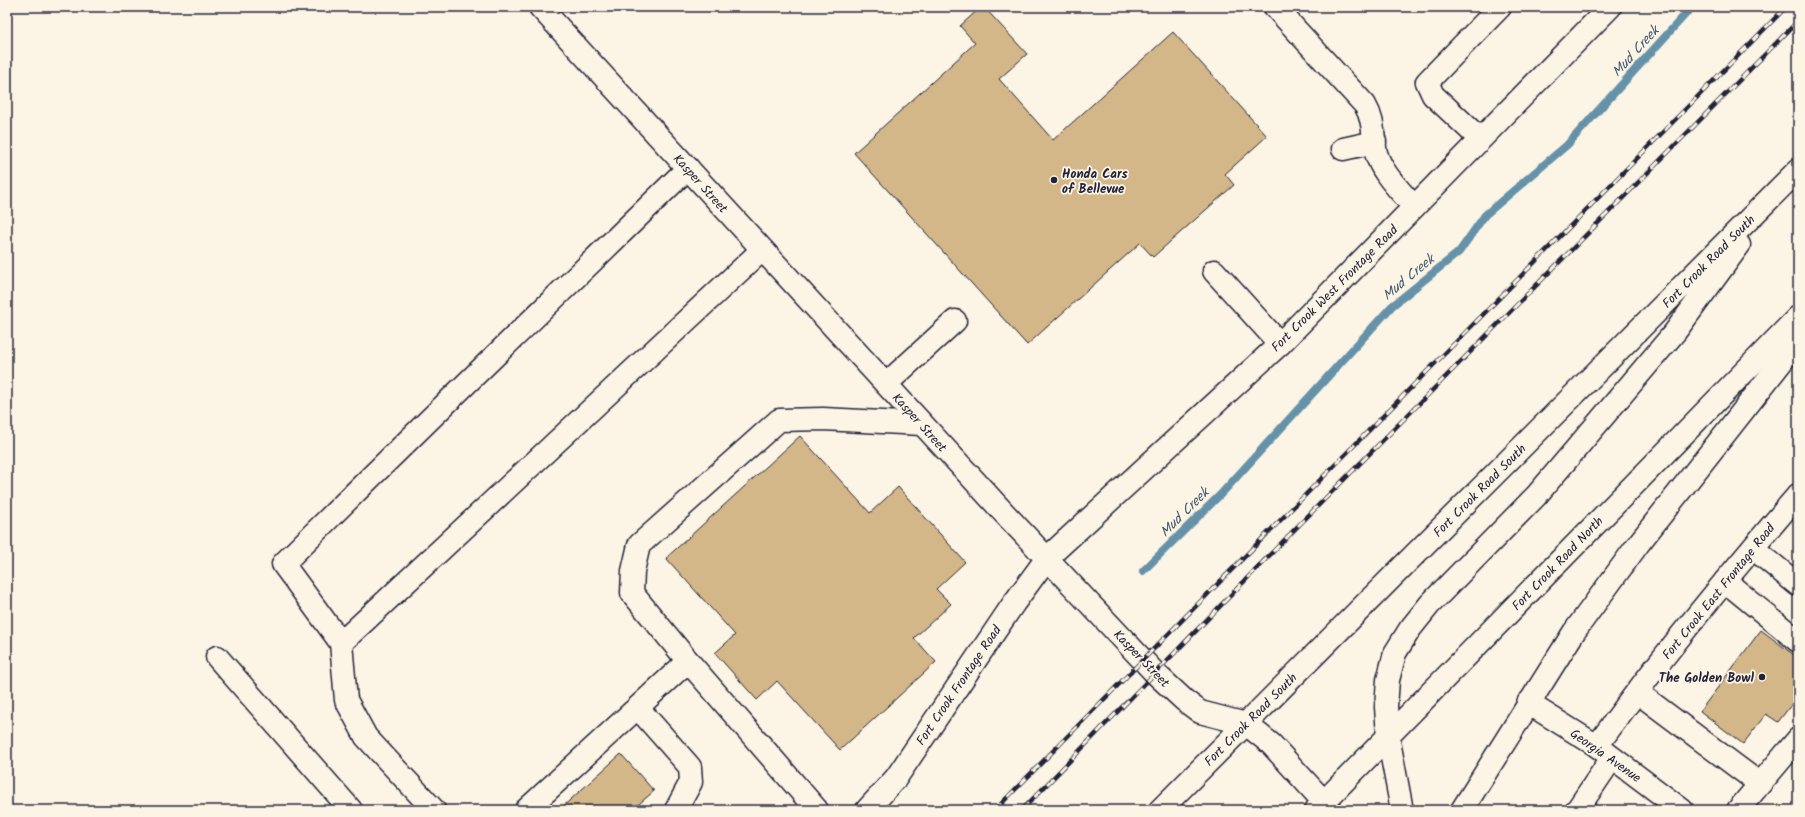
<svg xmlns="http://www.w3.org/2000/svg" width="1805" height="817" font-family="Kalam,sans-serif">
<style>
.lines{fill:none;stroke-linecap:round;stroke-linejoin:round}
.stream{stroke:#6592a9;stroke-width:8}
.building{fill:#d3b788;stroke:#22223b}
.minor-casing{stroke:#22223b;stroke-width:25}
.major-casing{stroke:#22223b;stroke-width:25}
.minor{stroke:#fcf5e5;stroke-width:22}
.major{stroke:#fcf5e5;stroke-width:22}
.rail-casing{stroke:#22223b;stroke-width:4.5}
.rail{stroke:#fcf5e5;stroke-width:3;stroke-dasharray:9;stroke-linecap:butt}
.poi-dot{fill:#22223b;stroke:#fcf5e5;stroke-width:1.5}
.labels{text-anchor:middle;stroke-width:3.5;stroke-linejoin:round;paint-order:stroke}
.poi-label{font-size:13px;font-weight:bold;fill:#22223b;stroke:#fcf5e5;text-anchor:start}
.street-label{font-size:13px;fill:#22223b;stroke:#fcf5e5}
.water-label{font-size:14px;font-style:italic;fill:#435a72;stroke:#fcf5e5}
</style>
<rect width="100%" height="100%" fill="#fcf5e5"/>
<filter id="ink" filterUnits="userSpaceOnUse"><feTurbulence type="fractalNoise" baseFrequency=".025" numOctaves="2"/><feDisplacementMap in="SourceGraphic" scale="8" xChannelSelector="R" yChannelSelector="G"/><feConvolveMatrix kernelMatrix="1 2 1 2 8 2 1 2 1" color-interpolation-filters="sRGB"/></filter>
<g filter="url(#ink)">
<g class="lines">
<polyline class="stream" points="1143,571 1222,493 1392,306 1459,252 1485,215 1567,145 1692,7"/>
</g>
<g class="building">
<polygon points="981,7 984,7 1027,54 999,79 1053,140 1173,32 1267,136 1225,174 1234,185 1153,257 1140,243 1027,345 854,153 975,43 960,26"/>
<polygon points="800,436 870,513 898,487 965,562 936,589 951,604 914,638 936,662 840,750 777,681 757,700 715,653 735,635 666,558"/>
<polygon points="1761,630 1798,658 1798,696 1778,722 1766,714 1743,744 1700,711"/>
<polygon points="621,754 654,791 632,810 559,810"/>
</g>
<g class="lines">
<defs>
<g id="minor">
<polyline points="540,7 1005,514 1156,674 1184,700 1200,712 1246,724 1271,744 1324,802"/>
<path d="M1275,7L1365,105C1375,122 1372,135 1376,153C1382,174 1401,191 1414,207"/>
<polyline points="1480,139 1433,95 1427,82 1500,7"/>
<polyline points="1343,149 1375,142"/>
<polyline points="1214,271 1280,344"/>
<polyline points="886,384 955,321"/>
<polyline points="1753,548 1798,585"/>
<polyline points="1725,581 1798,641"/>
<polyline points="341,643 762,250"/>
<polyline points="217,657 351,810"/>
<polyline points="1637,692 1760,784"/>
<polyline points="1528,703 1597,746 1682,810"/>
<polyline points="638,708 690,767 691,782 676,810"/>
<path d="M1597,746C1659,659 1728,576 1798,495"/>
<path d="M434,810L366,737L346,700L341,643L283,564C416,431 553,300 688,168"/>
<polyline points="526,810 688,661"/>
<polyline points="817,810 688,661 632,593 633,571 639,545 779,420 823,419 922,424"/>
<polyline points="867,810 896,778 1014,603 1047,558 1280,344 1610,7"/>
<polyline points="1577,810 1612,758"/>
<polyline points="1738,810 1798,739"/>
</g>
<g id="major">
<polyline points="1160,810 1798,170"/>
<polyline points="1316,810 1798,317"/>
<polyline points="1402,810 1388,736 1386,707 1388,680 1395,653 1410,629 1430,604 1536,496 1675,332 1739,245"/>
<polyline points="1462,810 1574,632 1639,543 1798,341"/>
</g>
</defs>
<use href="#minor" class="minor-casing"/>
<use href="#major" class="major-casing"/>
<use href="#minor" class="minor"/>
<use href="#major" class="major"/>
<defs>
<g id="rail">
<polyline points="995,810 1786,7"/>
<polyline points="1022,810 1297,527 1798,21"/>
</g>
</defs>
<use href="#rail" class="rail-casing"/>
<use href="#rail" class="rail"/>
</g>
</g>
<g class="poi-dot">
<circle cx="1054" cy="180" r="4"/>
<circle cx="1762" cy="677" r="4"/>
</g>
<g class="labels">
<g class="poi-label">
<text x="1062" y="178">Honda Cars<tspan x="1062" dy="15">of Bellevue</tspan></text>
<text x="1754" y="682" text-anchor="end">The Golden Bowl</text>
</g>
<g class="street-label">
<text transform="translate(701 183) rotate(48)" y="5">Kasper Street</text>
<text transform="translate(1708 261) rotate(-45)" y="5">Fort Crook Road South</text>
<text transform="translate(1334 288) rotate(-45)" y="5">Fort Crook West Frontage Road</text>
<text transform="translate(920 422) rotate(48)" y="5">Kasper Street</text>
<text transform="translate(1479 490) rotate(-45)" y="5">Fort Crook Road South</text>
<text transform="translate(1557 563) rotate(-46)" y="5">Fort Crook Road North</text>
<text transform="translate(1718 591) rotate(-51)" y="5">Fort Crook East Frontage Road</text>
<text transform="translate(1142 658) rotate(46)" y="5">Kasper Street</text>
<text transform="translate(958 685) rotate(-56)" y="5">Fort Crook Frontage Road</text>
<text transform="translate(1250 719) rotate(-45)" y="5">Fort Crook Road South</text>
<text transform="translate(1606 755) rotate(35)" y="5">Georgia Avenue</text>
</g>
<g class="water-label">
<text transform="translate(1635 51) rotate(-48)" y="5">Mud Creek</text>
<text transform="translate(1408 277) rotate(-40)" y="5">Mud Creek</text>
<text transform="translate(1184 512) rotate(-45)" y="5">Mud Creek</text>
</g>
</g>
<rect width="1805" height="817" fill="none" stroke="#fcf5e5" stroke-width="24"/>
<rect x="12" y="12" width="1781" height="793" fill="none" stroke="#22223b" stroke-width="1.5" filter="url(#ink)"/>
</svg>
